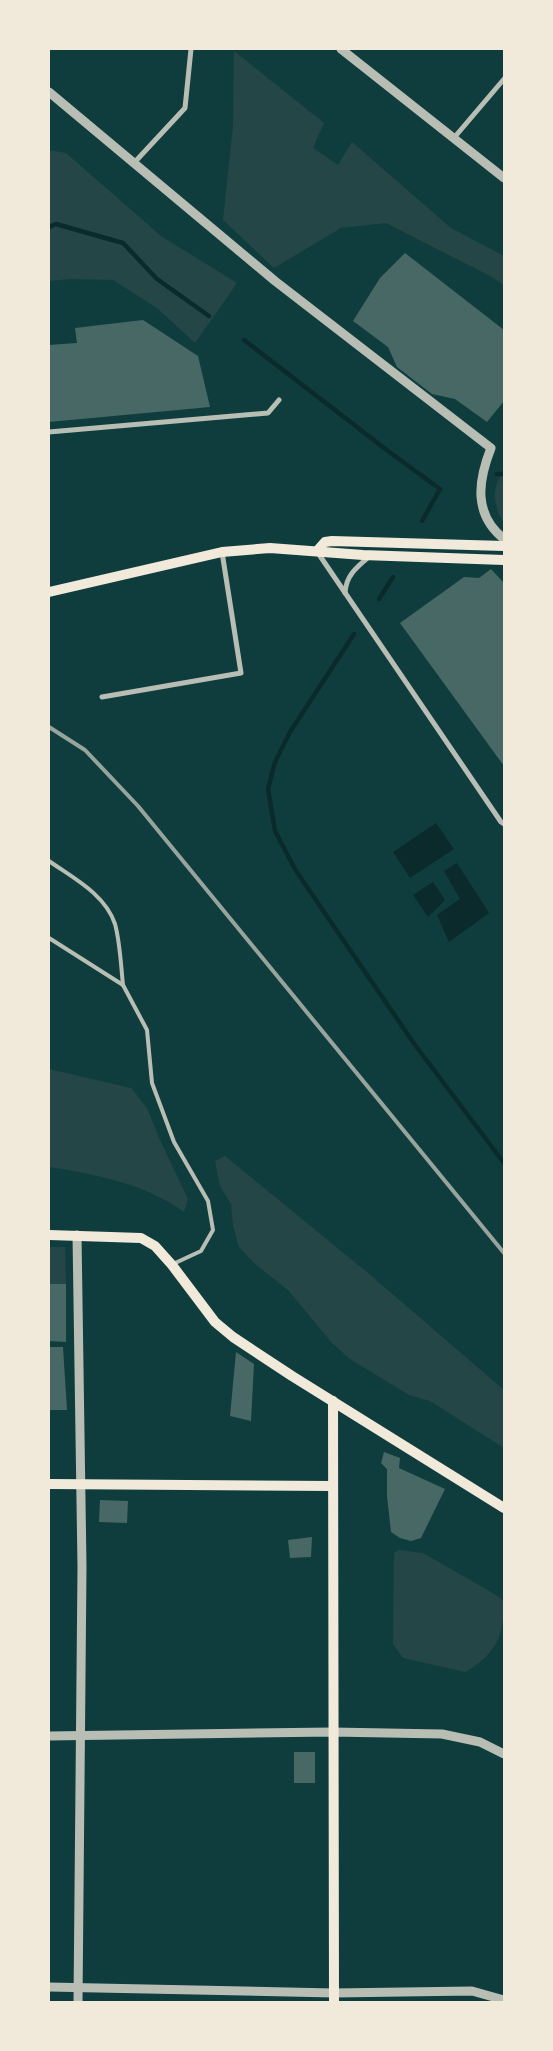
<svg xmlns="http://www.w3.org/2000/svg" width="553" height="2051" font-family="'Source Sans 3',sans-serif">
<style>
.green{fill:#244646}
.water{fill:#0a2a2b}
.lines{fill:none;stroke-linecap:round;stroke-linejoin:round}
.stream{stroke:#0a2a2b;stroke-width:4.5}
.building{fill:#486865}
.service{stroke:#b8beb3;stroke-width:4}
.minor{stroke:#b8beb3;stroke-width:5}
.tertiary{stroke:#b8beb3;stroke-width:9}
.secondary{stroke:#f1e9da;stroke-width:10}
.rail{stroke:#97a49c;stroke-width:4}
</style>
<rect width="100%" height="100%" fill="#0f3d3e"/>
<g class="green">
<polygon points="234,51 324,123 313,148 338,165 352,142 451,228 504,256 504,285 492,277 386,223 341,228 274,268 223,220 233,126"/>
<polygon points="49,150 66,153 161,236 237,283 195,343 157,308 113,280 70,279 49,281"/>
<path d="M504,475V523C495,510 491,491 500,477Z"/>
<path d="M49,1069L131,1088L147,1108L160,1140L188,1199L184,1212C146,1184 95,1174 49,1167Z"/>
<polygon points="225,1156 368,1273 504,1390 504,1448 430,1401 409,1395 350,1359 332,1343 289,1291 254,1263 239,1247 233,1226 231,1204 220,1186 215,1161"/>
<polygon points="49,1247 65,1247 66,1284 49,1284"/>
<path d="M399,1550L423,1553L496,1595L504,1601C504,1637 496,1654 465,1672L403,1658L393,1644L394,1553Z"/>
</g>
<g class="water">
<polygon points="436,823 454,849 410,878 393,852"/>
<polygon points="457,863 489,913 449,942 437,915 460,899 444,871"/>
<polygon points="433,882 445,900 428,917 413,895"/>
</g>
<g class="lines">
<g class="stream">
<polyline points="49,227 56,224 123,243 157,279 209,316"/>
<polyline points="244,340 388,451 440,489 422,521"/>
<polyline points="497,474 504,474"/>
<polyline points="379,599 393,577"/>
<polyline points="354,634 290,732 275,762 268,789 275,831 296,871 415,1045 504,1163"/>
</g>
</g>
<g class="building">
<polygon points="405,253 504,330 504,401 487,422 455,399 432,394 397,367 388,347 353,321 380,278"/>
<polygon points="143,320 198,356 210,407 49,422 49,345 77,343 75,328"/>
<polygon points="491,569 504,583 504,766 400,623 464,577 479,578"/>
<polygon points="49,1284 66,1284 66,1342 49,1341"/>
<polygon points="49,1347 63,1347 67,1410 49,1410"/>
<polygon points="236,1352 254,1364 251,1421 230,1416"/>
<polygon points="384,1452 400,1458 399,1468 445,1489 421,1538 411,1541 400,1538 391,1532 387,1496 387,1469 381,1463"/>
<polygon points="100,1500 128,1501 127,1523 99,1522"/>
<polygon points="312,1537 311,1557 290,1558 288,1540"/>
<rect x="294" y="1752" width="21" height="31"/>
</g>
<g class="lines">
<g class="service">
<path d="M49,861C73,878 105,894 115,924C120,942 121,966 123,985"/>
<polyline points="49,938 123,985 147,1030 152,1083 174,1142 208,1201 213,1230 201,1251 173,1264"/>
</g>
<g class="minor">
<polyline points="453,139 504,79"/>
<polyline points="133,164 185,108 191,49"/>
<polyline points="49,432 268,413 279,400"/>
<polyline points="318,553 501,822 504,824"/>
<path d="M345,593C346,575 357,567 370,556"/>
<polyline points="102,697 241,673 222,552"/>
</g>
<g class="tertiary">
<polyline points="341,49 504,178"/>
<path d="M49,92L275,281L491,448C478,481 473,514 504,539"/>
<polyline points="77,1235 82,1567 78,2002"/>
<polyline points="49,1736 332,1732 442,1734 480,1742 504,1754"/>
<polyline points="49,1987 334,1993 472,1991 504,2000"/>
</g>
<g class="secondary">
<polyline points="317,551 325,542 332,541 504,546"/>
<polyline points="49,592 222,552 270,548 363,555 504,560"/>
<polyline points="49,1235 141,1238 155,1246 172,1265 215,1322 233,1337 292,1376 504,1508"/>
<polyline points="333,1401 334,2002"/>
<polyline points="49,1484 332,1486"/>
</g>
<polyline class="rail" points="49,727 85,750 138,806 504,1253"/>
</g>
<rect width="553" height="2051" fill="none" stroke="#f1e9da" stroke-width="100"/>
</svg>
